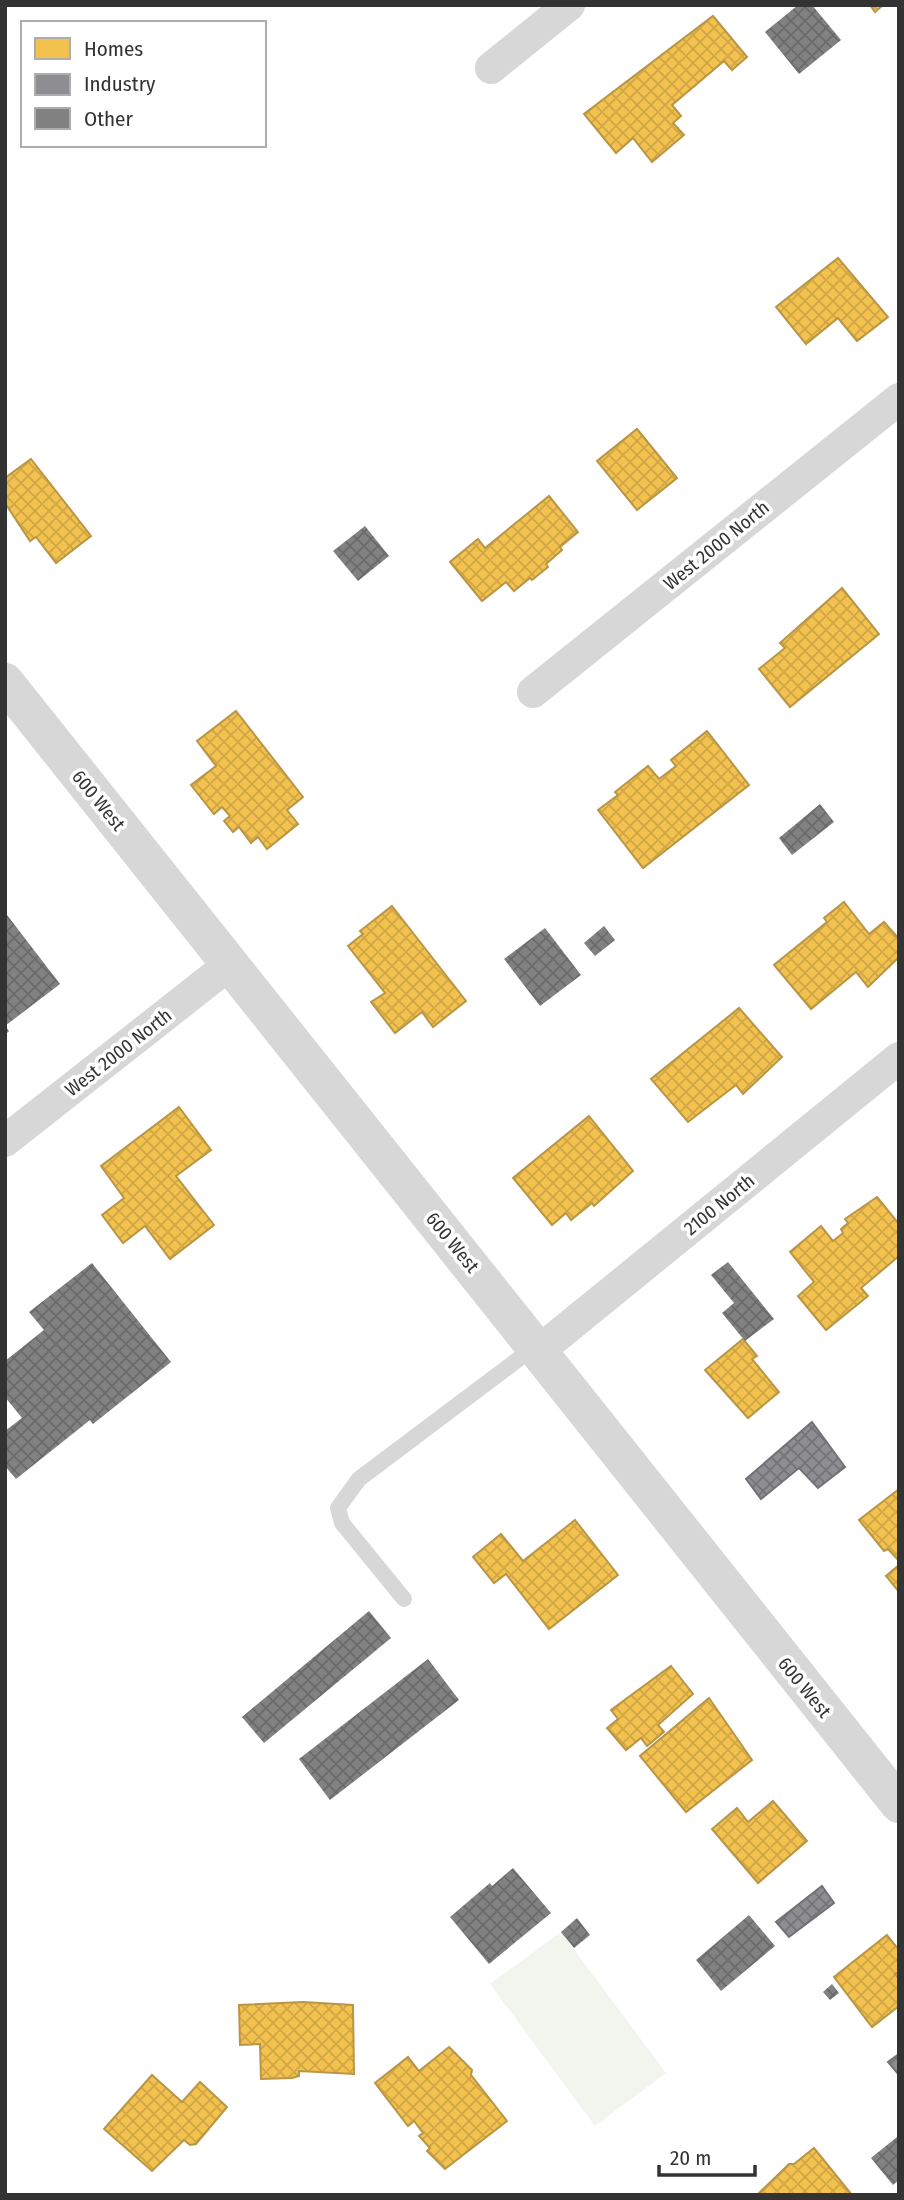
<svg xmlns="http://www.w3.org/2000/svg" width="904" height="2200" font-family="'Fira Sans Condensed',sans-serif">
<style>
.park{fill:#f1f5ed}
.homes{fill:url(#homes-cross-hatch);stroke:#b99646;stroke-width:2}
.industry{fill:url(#industry-cross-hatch);stroke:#727276;stroke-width:2}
.building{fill:url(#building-cross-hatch)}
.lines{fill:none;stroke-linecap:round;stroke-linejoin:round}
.service{stroke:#d7d7d7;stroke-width:16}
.minor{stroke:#d7d7d7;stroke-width:32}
.tertiary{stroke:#d7d7d7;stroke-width:38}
.labels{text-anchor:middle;stroke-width:7;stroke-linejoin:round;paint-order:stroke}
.street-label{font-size:19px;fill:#333;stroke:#fff}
</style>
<defs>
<pattern id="homes-cross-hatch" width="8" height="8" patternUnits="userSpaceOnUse" patternTransform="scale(1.75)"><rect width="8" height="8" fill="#f2c14e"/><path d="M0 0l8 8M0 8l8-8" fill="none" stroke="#d0a645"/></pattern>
<pattern id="industry-cross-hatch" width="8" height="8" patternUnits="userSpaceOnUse" patternTransform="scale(1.75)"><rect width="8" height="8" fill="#8d8d92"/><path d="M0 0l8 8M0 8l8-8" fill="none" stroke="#747478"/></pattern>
<pattern id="building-cross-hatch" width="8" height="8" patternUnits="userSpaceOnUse" patternTransform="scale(1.75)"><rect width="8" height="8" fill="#818181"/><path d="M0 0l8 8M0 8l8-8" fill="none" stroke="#6a6a6a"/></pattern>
</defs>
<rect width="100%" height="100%" fill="#fff"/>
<polygon class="park" points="561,1932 666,2073 595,2126 490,1984"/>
<g class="homes">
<polygon points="870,5 883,5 875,12"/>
<polygon points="713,16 747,57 732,70 724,61 672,105 681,116 673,123 684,135 652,162 633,138 616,153 584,114"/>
<polygon points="838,258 888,317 857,341 838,318 806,344 776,307"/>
<polygon points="637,429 677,478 637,510 597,461"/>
<polygon points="31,459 91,536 56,563 36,537 30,541 5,503 5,478"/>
<polygon points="549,496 578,532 560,547 562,550 546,564 548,567 532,580 530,578 514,591 506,582 482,601 450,562 478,539 485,548"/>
<polygon points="842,588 879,634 790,707 759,669 785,648 780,643"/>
<polygon points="236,711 303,797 287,810 298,824 267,849 258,837 251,843 239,827 233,832 224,821 230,816 222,807 214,814 191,785 216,766 197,741"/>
<polygon points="707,731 749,785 643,868 598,810 618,795 615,792 648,766 659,779 676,766 671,760"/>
<polygon points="844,902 869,934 884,922 899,939 899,957 868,987 856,972 811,1009 774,965 827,922 824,918"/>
<polygon points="392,906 466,1001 433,1027 422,1012 395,1033 371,1002 385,993 348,946 363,934 360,931"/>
<polygon points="739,1008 782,1057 743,1094 736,1085 688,1122 651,1079"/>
<polygon points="179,1107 211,1150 176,1176 214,1225 170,1259 145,1226 123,1243 102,1215 124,1198 101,1166"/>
<polygon points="589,1116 633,1171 594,1206 592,1203 571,1220 566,1213 552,1225 513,1178"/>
<polygon points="877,1197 899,1224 899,1256 861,1288 868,1296 826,1330 798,1296 814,1282 790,1252 821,1226 833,1241 843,1233 841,1229 848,1223 845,1219"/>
<polygon points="743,1339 757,1356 752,1359 779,1392 748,1418 705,1370"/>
<polygon points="899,1489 899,1561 888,1549 884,1551 859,1520"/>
<polygon points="575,1520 618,1575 549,1629 506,1574 494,1583 473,1557 501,1534 523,1561"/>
<polygon points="899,1565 899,1592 886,1576"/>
<polygon points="671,1666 693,1694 658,1725 664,1732 647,1746 641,1738 626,1750 607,1728 618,1719 611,1710"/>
<polygon points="709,1698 752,1760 686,1812 640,1756"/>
<polygon points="773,1801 807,1841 758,1883 712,1829 737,1808 748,1822"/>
<polygon points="887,1935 899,1950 899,1972 895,1974 899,1979 899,2006 872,2027 834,1977"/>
<polygon points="303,2002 353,2005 354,2074 299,2071 299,2076 292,2078 261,2079 260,2044 240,2045 239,2005"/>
<polygon points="449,2047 472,2070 471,2075 507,2121 445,2169 427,2151 430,2148 419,2136 423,2133 414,2121 408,2126 375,2083 408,2057 419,2071"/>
<polygon points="152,2075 182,2102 200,2082 227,2107 196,2144 190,2145 184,2140 152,2171 104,2129"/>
<polygon points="814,2148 852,2195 757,2195 789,2164 794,2164"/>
</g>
<g class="industry">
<polygon points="812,1422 845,1467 818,1488 799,1468 761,1499 746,1479"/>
<polygon points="822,1886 834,1903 789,1937 776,1922"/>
<polygon points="899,2054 899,2075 888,2062"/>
</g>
<g class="building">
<polygon points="798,5 812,5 841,40 799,74 765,32"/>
<polygon points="365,526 389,556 358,581 333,551"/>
<polygon points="820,804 834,822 792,855 779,838"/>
<polygon points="7,915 60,984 5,1026 9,1031 5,1035 5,917"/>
<polygon points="604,926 615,940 595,956 584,943"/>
<polygon points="545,928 581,975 540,1006 504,959"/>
<polygon points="728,1262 774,1319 745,1341 722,1313 734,1303 711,1275"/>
<polygon points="92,1263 171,1362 93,1424 90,1420 16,1479 5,1466 5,1431 22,1418 5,1397 5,1361 44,1330 29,1312"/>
<polygon points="369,1611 391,1638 264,1743 242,1717"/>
<polygon points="428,1659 459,1700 330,1800 299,1759"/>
<polygon points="513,1868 551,1913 489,1964 450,1917 490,1883 492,1886"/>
<polygon points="749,1915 775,1946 721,1991 696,1960"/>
<polygon points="577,1918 590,1935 574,1948 561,1932"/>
<polygon points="832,1984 839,1993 830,2000 823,1992"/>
<polygon points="897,2137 899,2180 893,2185 871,2158"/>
</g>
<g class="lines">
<polyline class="service" points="404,1599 342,1523 338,1508 359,1479 536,1346"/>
<g class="minor">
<polyline points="491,68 569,5"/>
<polyline points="533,692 899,399"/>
<polyline points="5,1141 230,964"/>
<polyline points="540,1350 899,1058"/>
</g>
<polyline class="tertiary" points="5,682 899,1804"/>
</g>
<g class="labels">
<g class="street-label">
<text transform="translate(716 545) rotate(-39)" y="7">West 2000 North</text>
<text transform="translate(99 800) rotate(51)" y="7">600 West</text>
<text transform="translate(118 1052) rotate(-38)" y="7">West 2000 North</text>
<text transform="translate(719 1204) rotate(-39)" y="7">2100 North</text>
<text transform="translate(453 1242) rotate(51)" y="7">600 West</text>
<text transform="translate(805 1687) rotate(51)" y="7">600 West</text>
</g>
</g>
<rect width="904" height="2200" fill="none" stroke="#333333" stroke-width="14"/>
<rect x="21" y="21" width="245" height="126" fill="#ffffff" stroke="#adadad" stroke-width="2"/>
<rect x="35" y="38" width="35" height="21" fill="#f2c14e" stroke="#adadad" stroke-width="2"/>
<text x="84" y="56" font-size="21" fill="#333333">Homes</text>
<rect x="35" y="74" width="35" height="21" fill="#8d8d92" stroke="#adadad" stroke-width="2"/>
<text x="84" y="91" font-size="21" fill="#333333">Industry</text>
<rect x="35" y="108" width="35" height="21" fill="#818181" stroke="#adadad" stroke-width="2"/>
<text x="84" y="126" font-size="21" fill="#333333">Other</text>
<path d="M659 2165v10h96v-10" fill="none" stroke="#333333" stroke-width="3.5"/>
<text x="670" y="2165" font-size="21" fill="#333333" stroke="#ffffff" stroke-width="5" paint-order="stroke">20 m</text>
</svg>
